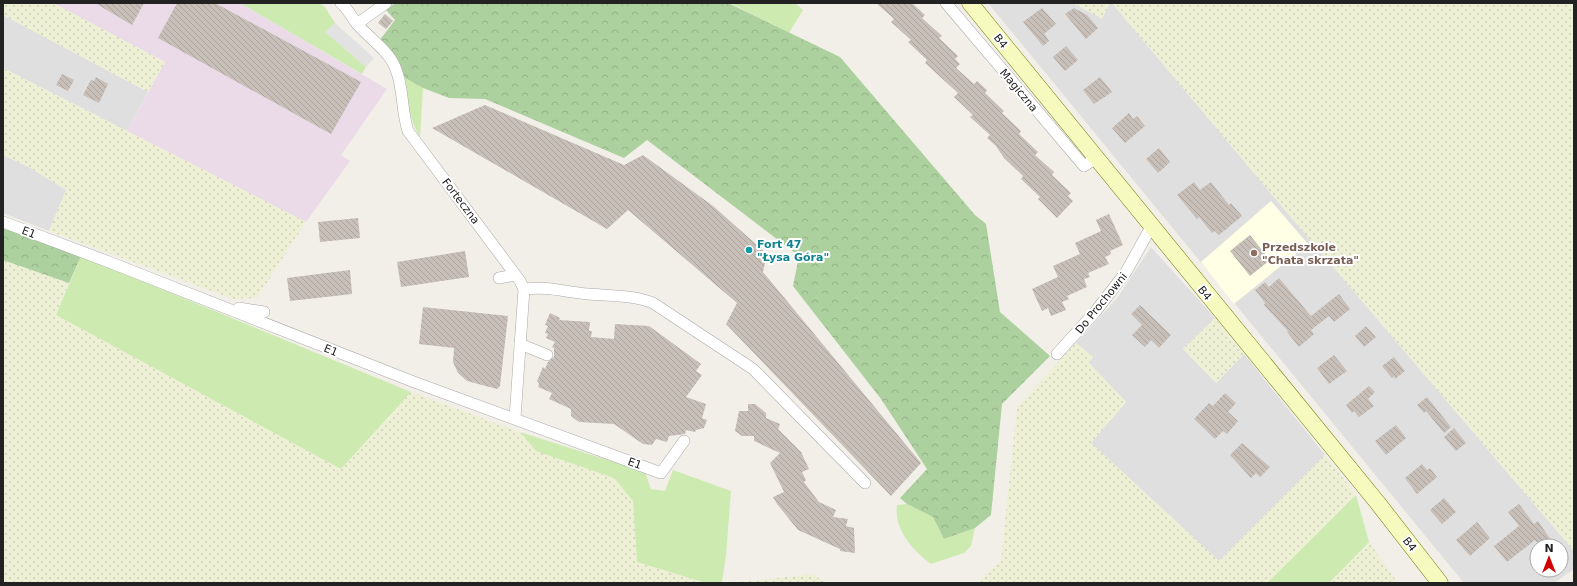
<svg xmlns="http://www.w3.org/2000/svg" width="1577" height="586" font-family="'DejaVu Sans',sans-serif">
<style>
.residential{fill:#e0dfdf;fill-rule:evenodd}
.industrial{fill:#ebdbe8}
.education{fill:#ffffe5}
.farmland{fill:url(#farmland-dots)}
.grass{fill:#cdebb0}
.forest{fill:url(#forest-crowns)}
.parking{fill:#e2e2e2}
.building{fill:url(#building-back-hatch)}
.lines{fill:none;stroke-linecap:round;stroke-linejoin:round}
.street-casing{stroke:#a9a9a9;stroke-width:12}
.secondary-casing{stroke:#707d05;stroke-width:17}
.street{stroke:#fff;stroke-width:11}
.secondary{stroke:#f7fabf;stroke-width:16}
.culture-dot{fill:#0f9aa8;stroke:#fff;stroke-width:1.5}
.education-dot{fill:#8d6e63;stroke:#fff;stroke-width:1.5}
.labels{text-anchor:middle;stroke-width:4;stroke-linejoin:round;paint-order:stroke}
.street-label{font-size:11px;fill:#222;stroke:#fff}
.culture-label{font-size:11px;font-weight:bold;fill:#0d838f;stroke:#fff;text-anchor:start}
.education-label{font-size:11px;font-weight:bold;fill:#785e54;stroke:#fff;text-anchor:start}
</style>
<defs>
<pattern id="farmland-dots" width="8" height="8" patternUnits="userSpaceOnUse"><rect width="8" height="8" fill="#eef0d5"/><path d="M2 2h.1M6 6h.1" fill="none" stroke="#ccceb7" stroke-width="1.8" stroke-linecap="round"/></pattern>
<pattern id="forest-crowns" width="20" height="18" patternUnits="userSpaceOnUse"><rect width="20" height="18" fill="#add19e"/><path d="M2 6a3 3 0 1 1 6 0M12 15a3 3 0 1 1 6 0" fill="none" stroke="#95b388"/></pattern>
<pattern id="building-back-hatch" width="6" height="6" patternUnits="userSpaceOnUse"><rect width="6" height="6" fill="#c7bfb8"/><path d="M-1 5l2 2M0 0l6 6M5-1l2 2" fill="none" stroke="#aba49e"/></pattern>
</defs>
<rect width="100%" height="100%" fill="#f2efe9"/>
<g class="residential">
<path d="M988,3H1073L1102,18L1110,3H1112L1273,196L1574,551V569L1554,583H1464ZM1537,546H1561V570H1537Z"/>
<polygon points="3,15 148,92 127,131 3,68"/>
<polygon points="3,155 29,167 66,190 49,231 3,213"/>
<polygon points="1151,247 1215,318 1183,349 1216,383 1244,354 1325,455 1219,561 1091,443 1126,402 1089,363 1093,357 1076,343 1118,297"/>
</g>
<polygon class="industrial" points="53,3 240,3 387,89 341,155 350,161 306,222 127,131 165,62"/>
<polygon class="education" points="1271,201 1308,244 1234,304 1201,262"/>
<g class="farmland">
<polygon points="3,3 53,3 165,62 148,92 3,15"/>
<polygon points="1073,3 1110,3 1102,19"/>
<polygon points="1112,3 1574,3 1574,551 1273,196"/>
<polygon points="3,68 306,222 257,298 233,299 49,231 66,190 29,167 3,155"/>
<polygon points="3,260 69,283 56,315 341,469 411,392 520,432 536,451 614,478 633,501 637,562 706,583 751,581 812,574 827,583 3,583"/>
<polygon points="1215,318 1244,354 1216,383 1183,349"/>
<polygon points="1076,343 1093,357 1089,363 1126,402 1091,443 1219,561 1325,455 1356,495 1267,583 977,583 1001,560 1017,407"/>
<polygon points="1369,542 1398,583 1329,583"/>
</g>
<g class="grass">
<polygon points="240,3 320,3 325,7 335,23 326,32 366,67 362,74"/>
<polygon points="730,3 795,3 803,10 789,33"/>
<path d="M405,78L423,88L420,137C409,119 407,99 405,78Z"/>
<polygon points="81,256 411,392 341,469 56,315"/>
<polygon points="520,432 645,472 651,489 665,491 673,470 731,491 726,556 722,582 706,583 637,562 633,501 614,478 536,451"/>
<polygon points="1356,495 1369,542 1329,583 1267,583"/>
<path d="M907,504L933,517L944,539L975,528L971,546L964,553L931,564C912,549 894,530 897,505Z"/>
</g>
<g class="forest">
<polygon points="395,3 728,3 840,57 975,215 986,224 1000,312 1050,356 1002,404 991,515 975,528 944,539 933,517 907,504 900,498 927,469 881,399 793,286 799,256 647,140 624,158 485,99 449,98 423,88 405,78 396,57 379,41 395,20 386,10"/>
<polygon points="3,227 81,256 69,283 3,260"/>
</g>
<polygon class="parking" points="335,23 374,58 366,67 325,32"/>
<g class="building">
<polygon points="95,3 144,3 132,25"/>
<polygon points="177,3 215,3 361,82 331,134 158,38"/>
<polygon points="876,3 912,3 925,15 922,18 942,36 939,38 958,56 955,59 960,64 956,68 974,84 977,81 987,90 985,93 1004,111 1002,113 1021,131 1019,134 1038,152 1035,155 1054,172 1052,175 1071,193 1068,196 1073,201 1057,218 1038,199 1040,197 1021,179 1023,176 1004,158 996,146 987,138 990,135 970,117 973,115 954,97 958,93 925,63 927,60 908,42 911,40 891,22 894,19"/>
<polygon points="1042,8 1056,24 1044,34 1043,32 1049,41 1043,46 1023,22"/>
<polygon points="1074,8 1087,15 1098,28 1086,39 1065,14"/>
<polygon points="385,14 393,21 386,29 378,23"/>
<polygon points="1066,46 1078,60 1065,71 1053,57"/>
<polygon points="62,74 74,80 68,91 56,85"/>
<polygon points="96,77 108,84 99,103 83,95 91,80 94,81"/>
<polygon points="1100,77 1112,92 1094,104 1083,90"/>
<polygon points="485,105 624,165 643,155 713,206 767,254 763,272 921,463 891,496 726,324 737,303 628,210 607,229 432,128"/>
<polygon points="1129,113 1133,119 1137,116 1145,126 1125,143 1112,128"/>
<polygon points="1159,148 1170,162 1158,173 1146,159"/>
<polygon points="1194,182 1200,190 1211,182 1229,205 1231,203 1242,216 1219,235 1215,231 1212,233 1199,217 1197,219 1177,195"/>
<polygon points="1109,214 1123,245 1110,251 1111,254 1105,257 1109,264 1088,273 1090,277 1084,279 1087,287 1067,296 1069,299 1062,302 1066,310 1051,316 1048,308 1042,311 1032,289 1058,277 1053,266 1080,254 1075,243 1101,231 1096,220"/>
<polygon points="358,218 360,238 320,242 318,222"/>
<polygon points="1250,235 1270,260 1250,276 1230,251"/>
<polygon points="465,251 469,277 401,287 397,262"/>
<polygon points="350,270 352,294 290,301 287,278"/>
<polygon points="1279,278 1311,316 1339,294 1350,309 1334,322 1329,316 1311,330 1314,334 1299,347 1287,332 1288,331 1264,305 1265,303 1255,290 1265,282 1269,287"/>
<polygon points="1140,305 1171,335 1159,348 1151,340 1145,347 1132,335 1142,325 1131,314"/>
<polygon points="423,307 508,316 500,386 497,389 467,381 458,373 453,362 454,348 419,344"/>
<polygon points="550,313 560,318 559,320 590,322 589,331 592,331 591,337 614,339 615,324 649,326 701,364 696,371 702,375 686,397 706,404 702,418 707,420 704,428 696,430 695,432 686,430 685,434 669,436 667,442 656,439 652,445 643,444 614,424 579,422 571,416 571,409 549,399 552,393 538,387 539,383 537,381 543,367 545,369 548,362 554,357 554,348 552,347 555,342 546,338 548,334 545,333 548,326 545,325"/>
<polygon points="1366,326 1376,337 1364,347 1355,336"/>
<polygon points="1334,355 1347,371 1329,384 1317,368"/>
<polygon points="1394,357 1405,371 1395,379 1394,376 1392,378 1382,366"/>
<polygon points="1369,386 1375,392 1368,399 1374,406 1359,417 1354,411 1352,413 1346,405"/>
<polygon points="1225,393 1236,403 1228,412 1238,421 1227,434 1223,431 1215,439 1194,419 1209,403 1213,406"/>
<polygon points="1427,397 1451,427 1444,433 1426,411 1424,413 1417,405"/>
<polygon points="748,404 755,404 766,413 766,418 780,424 778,429 801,452 809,469 802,472 806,480 804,482 819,502 836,510 833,517 848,519 846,526 854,528 855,553 840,551 840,549 798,530 777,504 773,497 784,492 770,463 780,453 754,441 754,436 742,436 735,431 739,411 748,411"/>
<polygon points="1396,425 1406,438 1386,455 1375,441"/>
<polygon points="1454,428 1466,443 1456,451 1444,437"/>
<polygon points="1242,443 1270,467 1260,477 1256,473 1251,478 1230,455"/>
<polygon points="1422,464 1427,470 1430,468 1437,477 1417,494 1405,478"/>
<polygon points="1444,498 1456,512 1442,524 1430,510"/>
<polygon points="1519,504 1534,524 1538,521 1555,546 1540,546 1535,540 1507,562 1494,546 1519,526 1508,512"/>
<polygon points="1477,522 1490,538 1470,556 1456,540"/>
</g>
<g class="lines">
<defs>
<g id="street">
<path d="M341,3C348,9 352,18 358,25C369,38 388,50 395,67C404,87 401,110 408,131L520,281L524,289L515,418"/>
<polyline points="946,3 1084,166 1096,158"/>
<polyline points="357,24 386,3"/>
<polyline points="3,222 109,262 414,382 661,473 684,441"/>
<polyline points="499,278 515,275"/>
<path d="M524,289C549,286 564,292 588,294C610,296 633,295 653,303L753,369L865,483"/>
<polyline points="239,308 264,312"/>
<polyline points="520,344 547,355"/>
<polyline points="1057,354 1095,312 1126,272 1151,227"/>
</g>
<polyline id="secondary" points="970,3 1377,502 1440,583"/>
</defs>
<use href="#street" class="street-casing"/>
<use href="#secondary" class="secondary-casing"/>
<use href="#street" class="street"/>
<use href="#secondary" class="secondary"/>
</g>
<circle class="culture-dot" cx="749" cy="250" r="4"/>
<circle class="education-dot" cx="1254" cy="253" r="4"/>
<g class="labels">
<g class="street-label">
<text transform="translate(1001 41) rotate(51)" y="4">B4</text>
<text transform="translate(1019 90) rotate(50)" y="4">Magiczna</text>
<text transform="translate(461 201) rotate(53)" y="4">Forteczna</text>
<text transform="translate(29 232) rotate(21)" y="4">E1</text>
<text transform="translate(1205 293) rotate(51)" y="4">B4</text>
<text transform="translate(1101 303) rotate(-51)" y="4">Do Prochowni</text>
<text transform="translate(331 350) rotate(22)" y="4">E1</text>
<text transform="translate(635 463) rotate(20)" y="4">E1</text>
<text transform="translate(1410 544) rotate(52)" y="4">B4</text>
</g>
<g class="culture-label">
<text x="757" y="248">Fort 47<tspan x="757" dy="13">"Łysa Góra"</tspan></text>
</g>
<g class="education-label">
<text x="1262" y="251">Przedszkole<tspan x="1262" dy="13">"Chata skrzata"</tspan></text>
</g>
</g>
<rect width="1577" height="586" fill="none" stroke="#222222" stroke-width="8"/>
<g transform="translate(1549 558)"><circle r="19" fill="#ffffff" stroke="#a7a7a7"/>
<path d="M0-3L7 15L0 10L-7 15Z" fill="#d40000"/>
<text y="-6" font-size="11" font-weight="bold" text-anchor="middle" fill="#222222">N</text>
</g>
</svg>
